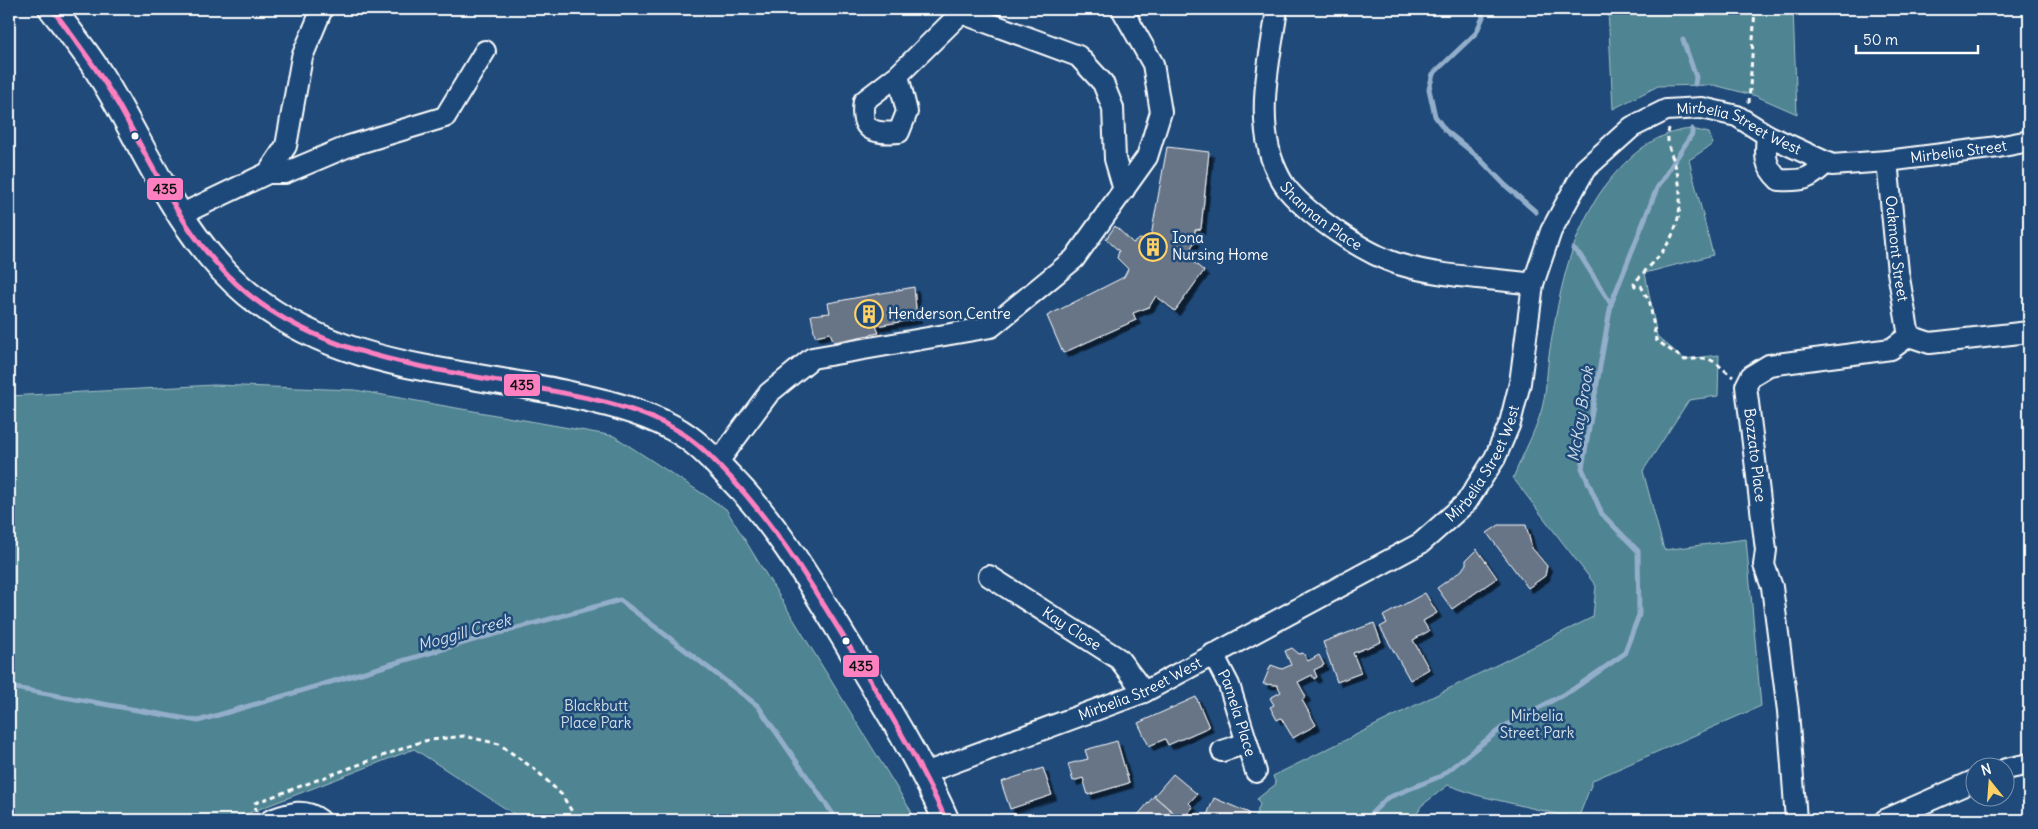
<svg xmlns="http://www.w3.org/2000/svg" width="2038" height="829" font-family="Delius,sans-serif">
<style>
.green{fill:#4f8492;stroke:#a7c2c8}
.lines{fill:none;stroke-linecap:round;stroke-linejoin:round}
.stream{stroke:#93aeca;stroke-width:5}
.building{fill:#687587;stroke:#fff;filter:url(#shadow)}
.minor-casing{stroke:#fff;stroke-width:24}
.major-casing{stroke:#fff;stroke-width:29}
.path{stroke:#fff;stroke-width:3;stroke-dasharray:5 4;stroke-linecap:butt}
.minor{stroke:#1f4a7a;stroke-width:20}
.major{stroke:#1f4a7a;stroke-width:25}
.bus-1-casing{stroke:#1f4a7a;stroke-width:9}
.bus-1{stroke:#ff80c0;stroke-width:5}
.bus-dot{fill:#fff;stroke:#1f4a7a;stroke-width:2}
.labels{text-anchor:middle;stroke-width:5;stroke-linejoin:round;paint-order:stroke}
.street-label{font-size:15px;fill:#fff;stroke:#1f4a7a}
.poi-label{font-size:15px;fill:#fff;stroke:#1f4a7a;text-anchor:start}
.park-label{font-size:15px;fill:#d3e0e4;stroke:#1f4a7a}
.water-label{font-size:16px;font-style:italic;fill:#d2dde9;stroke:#1f4a7a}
.line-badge{stroke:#1f4a7a;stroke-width:2}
.pale-badge-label{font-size:14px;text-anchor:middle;font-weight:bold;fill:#111}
</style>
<defs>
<filter id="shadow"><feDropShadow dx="4.5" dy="4.5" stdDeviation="0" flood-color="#0009"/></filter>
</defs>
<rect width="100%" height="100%" fill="#1f4a7a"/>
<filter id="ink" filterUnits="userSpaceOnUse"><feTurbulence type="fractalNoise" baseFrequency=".02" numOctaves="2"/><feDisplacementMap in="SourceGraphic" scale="10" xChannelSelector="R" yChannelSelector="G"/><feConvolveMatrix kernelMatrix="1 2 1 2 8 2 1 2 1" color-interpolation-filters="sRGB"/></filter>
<g filter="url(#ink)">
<g class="green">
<polygon points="1608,9 1793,9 1797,114 1756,96 1714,85 1658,86 1613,109"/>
<path d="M1692,129L1709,133L1713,144L1689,160L1713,255L1645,273L1657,336L1684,359L1719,355L1718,396L1689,400L1643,471L1664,550L1746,539L1761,706L1593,780L1578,819L1476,795L1448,785L1421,806L1414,820H1254L1260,804L1257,799L1276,784L1273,776L1593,617L1596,586L1513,478C1522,456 1534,434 1541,412C1546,394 1547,373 1549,355C1560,288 1572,218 1621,167C1641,146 1663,131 1692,129Z"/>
<polygon points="214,385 355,390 614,436 726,509 911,811 913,820 523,820 414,749 231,820 9,820 9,396"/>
</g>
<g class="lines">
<g class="stream">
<polyline points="1481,9 1483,17 1476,33 1433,74 1429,89 1435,116 1445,130 1477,156 1505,185 1536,212"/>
<polyline points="1683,40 1696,77 1695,84"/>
<polyline points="1573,249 1580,255 1611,304"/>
<polyline points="9,687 198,721 477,639 620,600 758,706 837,820"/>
<polyline points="1365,820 1387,798 1441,776 1503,727 1572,690 1624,654 1639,615 1638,551 1602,514 1582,468 1611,304 1657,188 1692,134 1692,129"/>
</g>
</g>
<g class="building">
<polygon points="1167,147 1209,152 1201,229 1195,230 1194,243 1186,256 1204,271 1175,311 1156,296 1149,307 1133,313 1136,320 1063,353 1047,316 1124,277 1128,269 1117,258 1119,251 1106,239 1115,226 1133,243 1140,239 1150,242"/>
<polygon points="914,287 917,319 876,326 879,333 834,342 830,333 815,336 811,315 830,313 828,303"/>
<polygon points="1499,525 1526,525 1532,548 1547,566 1545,576 1528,588 1487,533"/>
<polygon points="1477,549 1497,578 1452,609 1437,588 1461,571 1466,564 1466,560"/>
<polygon points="1425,593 1437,613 1423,621 1429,631 1413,640 1429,669 1410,680 1380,627 1387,623 1383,616"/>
<polygon points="1374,623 1381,642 1353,653 1361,673 1337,682 1323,642"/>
<polygon points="1292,648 1299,654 1303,653 1308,661 1319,655 1324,665 1314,670 1317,677 1314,679 1312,675 1298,682 1306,697 1302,700 1316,725 1293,738 1281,718 1277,720 1270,707 1274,705 1270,698 1281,692 1277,685 1263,684 1271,665 1282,669 1291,665 1285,651"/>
<polygon points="1196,697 1209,727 1168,745 1165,739 1149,746 1138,723"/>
<polygon points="1117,741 1129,783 1088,795 1083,778 1073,781 1068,764 1088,759 1085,750"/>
<polygon points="1043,768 1052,795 1010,809 1001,782"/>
<polygon points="1173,774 1197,794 1189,803 1193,807 1182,820 1154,796"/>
<polygon points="1154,796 1182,820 1142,820 1137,816"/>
<polygon points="1214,798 1249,813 1246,820 1205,820"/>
</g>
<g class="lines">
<defs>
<g id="minor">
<polyline points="961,9 964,14 1078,56 1103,83 1113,108 1115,159 1124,190"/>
<path id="s1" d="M1277,9C1271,53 1258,104 1269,149C1271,160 1280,181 1288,190C1311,217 1364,253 1398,264C1441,277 1488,278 1533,284"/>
<path d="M898,75L864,101C859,131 873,134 899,132L907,112L898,75L962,12"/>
<path d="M1767,135C1765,155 1764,166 1779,180C1804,181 1809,180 1826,163"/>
<path id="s2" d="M1887,161L1898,272L1909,336"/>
<polyline points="268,173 285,173 349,146 445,117 485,51"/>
<polyline points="180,215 268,173 286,146 302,57 322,9"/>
<polyline points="717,463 769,393 812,358 991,327 1074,259 1147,157 1161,112 1153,64 1122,9"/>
<path id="s3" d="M989,576L1119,659L1144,692"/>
<path id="s4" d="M1213,654L1229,685L1256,772"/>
<polyline points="1222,751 1247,743"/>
<polyline points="2006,769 2029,764"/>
<path id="s5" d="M925,773L1144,692L1421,543L1466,503L1495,458L1510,423L1520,383L1533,284L1551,231L1585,169L1632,127L1666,110L1702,108L1737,116L1767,135L1832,165L1887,161L1998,147L2029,141"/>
<path d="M271,820C288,814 304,807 320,820"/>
<polyline points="1796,820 1788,711 1772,587 1764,565 1766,550 1746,386 1751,376 1769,365 1891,349 1909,336 1930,343 2029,332"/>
<polyline points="1885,820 1976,780"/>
</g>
<path id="major" d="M52,9C69,31 87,53 101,76C147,150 179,237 248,294C340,369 453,369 563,393C600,401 640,410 673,428C694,439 711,457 727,474C778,525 812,585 849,646C884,703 919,759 946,820"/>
</defs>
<use href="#minor" class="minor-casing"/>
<use href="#major" class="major-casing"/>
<g class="path">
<polyline points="1749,103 1755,9"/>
<path d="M1669,128C1665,147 1673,154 1677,172C1684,204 1680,232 1657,258C1650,267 1641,274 1634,284L1635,286H1641L1650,303L1656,340L1685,360C1715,356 1711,360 1733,377"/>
<polyline points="256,812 255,803 423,741 464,736 499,744 537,771 562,795 577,820"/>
</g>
<use href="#minor" class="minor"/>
<use href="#major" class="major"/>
<defs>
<path id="bus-1" d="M52,9C76,40 98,70 118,104C155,170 187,244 248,294C327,358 429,367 525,386C576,395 633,404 678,431C699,443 715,461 731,478C778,529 813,587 849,646C884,703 918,759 946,820"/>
</defs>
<use href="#bus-1" class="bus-1-casing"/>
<use href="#bus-1" class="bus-1"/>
</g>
</g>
<defs>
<symbol id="building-ring" viewBox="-11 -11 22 22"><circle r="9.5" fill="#1f4a7a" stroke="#ffd166" stroke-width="1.5"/><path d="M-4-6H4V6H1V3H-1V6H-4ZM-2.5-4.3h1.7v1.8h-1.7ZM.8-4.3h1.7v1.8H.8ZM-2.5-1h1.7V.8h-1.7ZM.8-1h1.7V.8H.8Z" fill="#ffd166"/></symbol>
</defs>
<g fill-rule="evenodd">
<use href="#building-ring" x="1137" y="231" width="32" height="32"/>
<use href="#building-ring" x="853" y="298" width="32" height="32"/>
</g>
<g class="bus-dot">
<circle cx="135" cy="136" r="4.5"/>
<circle cx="846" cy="641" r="4.5"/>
</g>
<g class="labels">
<g class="street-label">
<text dy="5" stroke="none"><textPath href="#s5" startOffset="1146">Mirbelia Street West</textPath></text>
<text dy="5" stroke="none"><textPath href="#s5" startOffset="1375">Mirbelia Street</textPath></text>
<text dy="5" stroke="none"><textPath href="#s1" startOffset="229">Shannan Place</textPath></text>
<text dy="5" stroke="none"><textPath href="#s2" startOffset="88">Oakmont Street</textPath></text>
<text transform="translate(1755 455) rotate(83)" y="5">Bozzato Place</text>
<text dy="5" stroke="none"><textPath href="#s5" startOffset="651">Mirbelia Street West</textPath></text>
<text dy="5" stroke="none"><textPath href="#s3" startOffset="98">Kay Close</textPath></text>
<text dy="5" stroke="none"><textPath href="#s5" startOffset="231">Mirbelia Street West</textPath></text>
<text dy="5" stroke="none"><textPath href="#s4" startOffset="64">Pamela Place</textPath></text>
</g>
<g class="poi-label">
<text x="1172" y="243">Iona<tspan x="1172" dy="17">Nursing Home</tspan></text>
<text x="888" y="319">Henderson Centre</text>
</g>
<g class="park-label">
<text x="596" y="711">Blackbutt<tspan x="596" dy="17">Place Park</tspan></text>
<text x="1537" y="721">Mirbelia<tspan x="1537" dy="17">Street Park</tspan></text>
</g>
<g class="water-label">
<text transform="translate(1580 414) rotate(-81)" y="6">McKay Brook</text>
<text transform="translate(464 632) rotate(-16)" y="6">Moggill Creek</text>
</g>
</g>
<g class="line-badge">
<rect x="146" y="177" width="38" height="24" rx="5" fill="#ff80c0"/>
<rect x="503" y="373" width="38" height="24" rx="5" fill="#ff80c0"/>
<rect x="842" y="654" width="38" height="24" rx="5" fill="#ff80c0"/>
</g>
<g class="pale-badge-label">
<text x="165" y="194">435</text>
<text x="522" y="390">435</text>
<text x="861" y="671">435</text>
</g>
<rect width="2038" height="829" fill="none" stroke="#1f4a7a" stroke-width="30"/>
<rect x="15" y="15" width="2008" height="799" fill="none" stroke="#fff" stroke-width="2" filter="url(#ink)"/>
<g transform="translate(1990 782) rotate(343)"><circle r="24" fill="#1f4a7a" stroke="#7992af"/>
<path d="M0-4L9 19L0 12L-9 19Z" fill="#ffd166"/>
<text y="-8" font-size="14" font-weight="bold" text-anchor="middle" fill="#ffffff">N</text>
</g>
<path d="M1856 45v8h122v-8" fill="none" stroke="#ffffff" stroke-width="2.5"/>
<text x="1863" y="45" font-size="15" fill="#ffffff" stroke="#1f4a7a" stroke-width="4" paint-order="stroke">50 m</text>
</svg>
